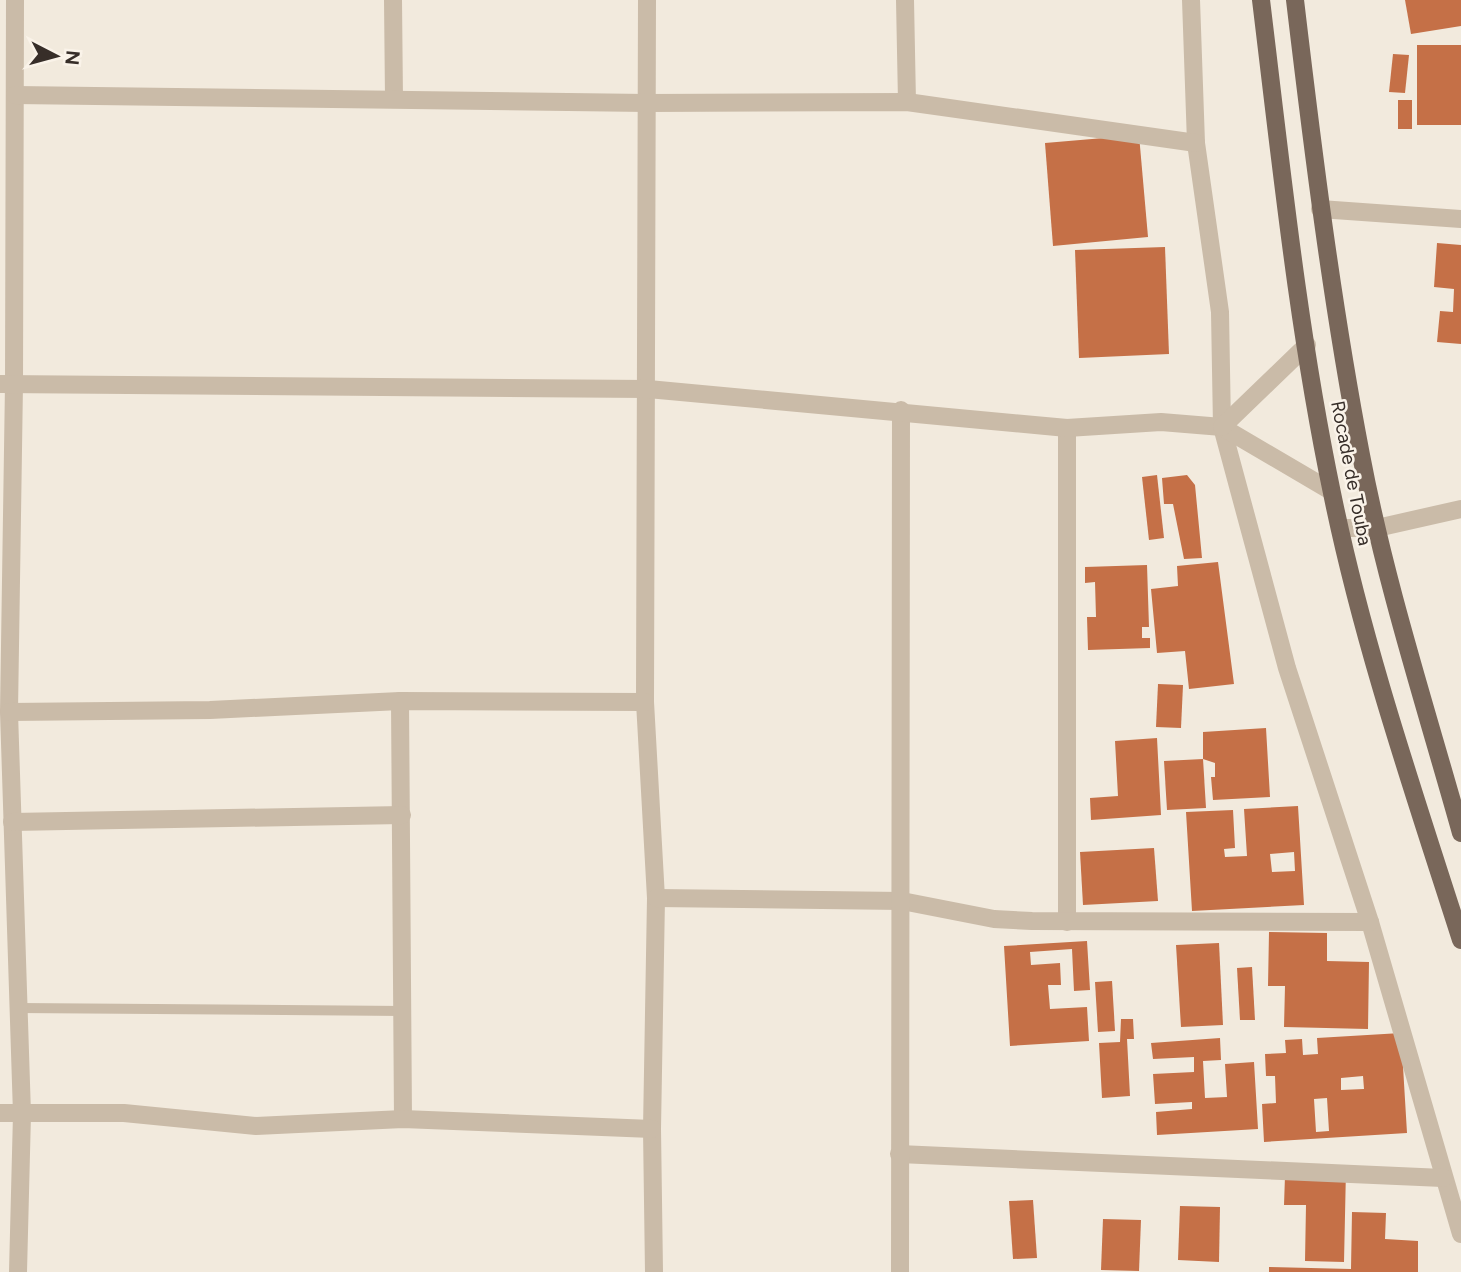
<svg xmlns="http://www.w3.org/2000/svg" width="1461" height="1272" font-family="Figtree,sans-serif">
<style>
.building{fill:#c57047;fill-rule:evenodd}
.lines{fill:none;stroke-linecap:round;stroke-linejoin:round}
.service{stroke:#cabba8;stroke-width:10}
.minor{stroke:#cabba8;stroke-width:18}
.tertiary{stroke:#cabba8;stroke-width:18}
.primary{stroke:#79675a;stroke-width:18}
.labels{text-anchor:middle;stroke-width:5;stroke-linejoin:round;paint-order:stroke}
.street-label{font-size:19px;fill:#372e29;stroke:#faf3e9}
</style>
<rect width="100%" height="100%" fill="#f2eadd"/>
<g class="building">
<polygon points="1405,0 1461,0 1461,26 1411,34"/>
<rect x="1417" y="45" width="44" height="80"/>
<polygon points="1393,54 1409,55 1405,93 1389,92"/>
<rect x="1398" y="100" width="14" height="29"/>
<polygon points="1139,135 1148,237 1053,246 1045,143"/>
<polygon points="1437,243 1461,245 1461,344 1437,342 1440,311 1453,312 1454,289 1434,287"/>
<polygon points="1165,247 1169,354 1079,358 1075,250"/>
<polygon points="1157,475 1164,538 1149,540 1142,477"/>
<polygon points="1187,475 1195,485 1202,558 1184,559 1173,504 1164,504 1162,478"/>
<polygon points="1218,562 1234,684 1189,689 1185,651 1157,653 1151,589 1178,586 1177,566"/>
<polygon points="1147,565 1149,627 1142,627 1142,638 1150,638 1150,648 1088,650 1087,617 1096,617 1095,582 1085,583 1085,567"/>
<polygon points="1158,684 1183,685 1181,728 1156,727"/>
<polygon points="1266,728 1270,797 1213,800 1211,777 1215,777 1215,763 1203,759 1203,732"/>
<polygon points="1157,738 1161,815 1091,820 1090,798 1118,796 1115,741"/>
<polygon points="1203,759 1206,808 1167,810 1164,761"/>
<path d="M1298,806L1304,905L1192,911L1186,812L1233,810L1235,848L1224,849L1225,857L1247,856L1244,809ZM1294,852L1295,871L1272,872L1270,854Z"/>
<polygon points="1154,848 1158,901 1083,905 1080,852"/>
<polygon points="1269,932 1327,933 1327,961 1369,962 1368,1029 1284,1027 1285,986 1268,986"/>
<polygon points="1087,941 1090,990 1074,991 1072,949 1030,952 1031,965 1060,963 1061,985 1048,985 1050,1009 1087,1007 1089,1041 1010,1046 1004,946"/>
<polygon points="1219,943 1223,1025 1181,1027 1176,945"/>
<polygon points="1252,967 1255,1020 1240,1020 1237,968"/>
<polygon points="1112,981 1115,1031 1098,1032 1095,982"/>
<polygon points="1121,1019 1133,1019 1134,1039 1127,1039 1130,1096 1102,1098 1099,1043 1120,1042"/>
<path d="M1401,1033L1407,1133L1264,1142L1262,1104L1276,1103L1275,1076H1266L1265,1054L1286,1053L1285,1040L1302,1039L1303,1055L1318,1054L1317,1038ZM1363,1076L1364,1089L1341,1090V1078ZM1327,1098L1329,1131L1316,1132L1314,1099Z"/>
<polygon points="1220,1038 1221,1060 1203,1061 1205,1098 1227,1097 1225,1064 1254,1062 1258,1129 1157,1135 1156,1112 1192,1109 1192,1102 1155,1104 1153,1074 1194,1072 1194,1057 1153,1059 1151,1043"/>
<polygon points="1346,1169 1344,1262 1305,1261 1306,1205 1284,1205 1285,1176"/>
<polygon points="1033,1200 1037,1258 1013,1259 1009,1201"/>
<polygon points="1180,1206 1220,1207 1219,1262 1178,1260"/>
<polygon points="1352,1212 1386,1213 1385,1239 1418,1241 1418,1272 1269,1272 1269,1267 1351,1269"/>
<polygon points="1103,1219 1141,1220 1139,1271 1101,1270"/>
</g>
<g class="lines">
<polyline class="service" points="18,1008 404,1011"/>
<g class="minor">
<polyline points="15,0 14,384 9,712 22,1114 18,1272"/>
<polyline points="393,0 394,99"/>
<polyline points="647,0 645,702 656,898 652,1129 654,1272"/>
<polyline points="905,0 907,102"/>
<polyline points="1191,0 1196,143 1220,312 1222,427 1287,668 1370,922 1461,1234"/>
<polyline points="15,95 647,103 907,102 1196,143"/>
<polyline points="1320,209 1461,219"/>
<polyline points="1067,428 1067,922"/>
<polyline points="400,701 403,1119"/>
<polyline points="9,712 210,710 400,701 645,702"/>
<polyline points="12,822 402,815"/>
<polyline points="656,898 902,901 994,919 1032,921 1370,922"/>
<polyline points="0,1113 124,1113 256,1126 403,1119 652,1129"/>
<polyline points="899,1154 1443,1178"/>
<polyline points="900,1272 901,410"/>
</g>
<g class="tertiary">
<polyline points="0,384 648,389 1067,428 1161,422 1222,427 1331,491"/>
<polyline points="1222,427 1307,345"/>
<polyline points="1340,528 1377,528 1461,509"/>
</g>
<g class="primary">
<path d="M1261,0C1281,164 1298,330 1332,493C1363,645 1414,793 1461,940"/>
<path d="M1295,0C1313,152 1332,304 1361,455C1385,582 1426,708 1461,833"/>
</g>
</g>
<g class="labels">
<g class="street-label">
<text transform="translate(1352 473) rotate(79)" y="7">Rocade de Touba</text>
</g>
</g>
<g transform="translate(56 56) rotate(96)" stroke="#faf3e9" stroke-width="5" paint-order="stroke">
<path d="M0-5L12 26L0 18L-12 26Z" fill="#372e29"/>
<text y="-10" font-size="19" font-weight="bold" text-anchor="middle" fill="#372e29">N</text>
</g>
</svg>
